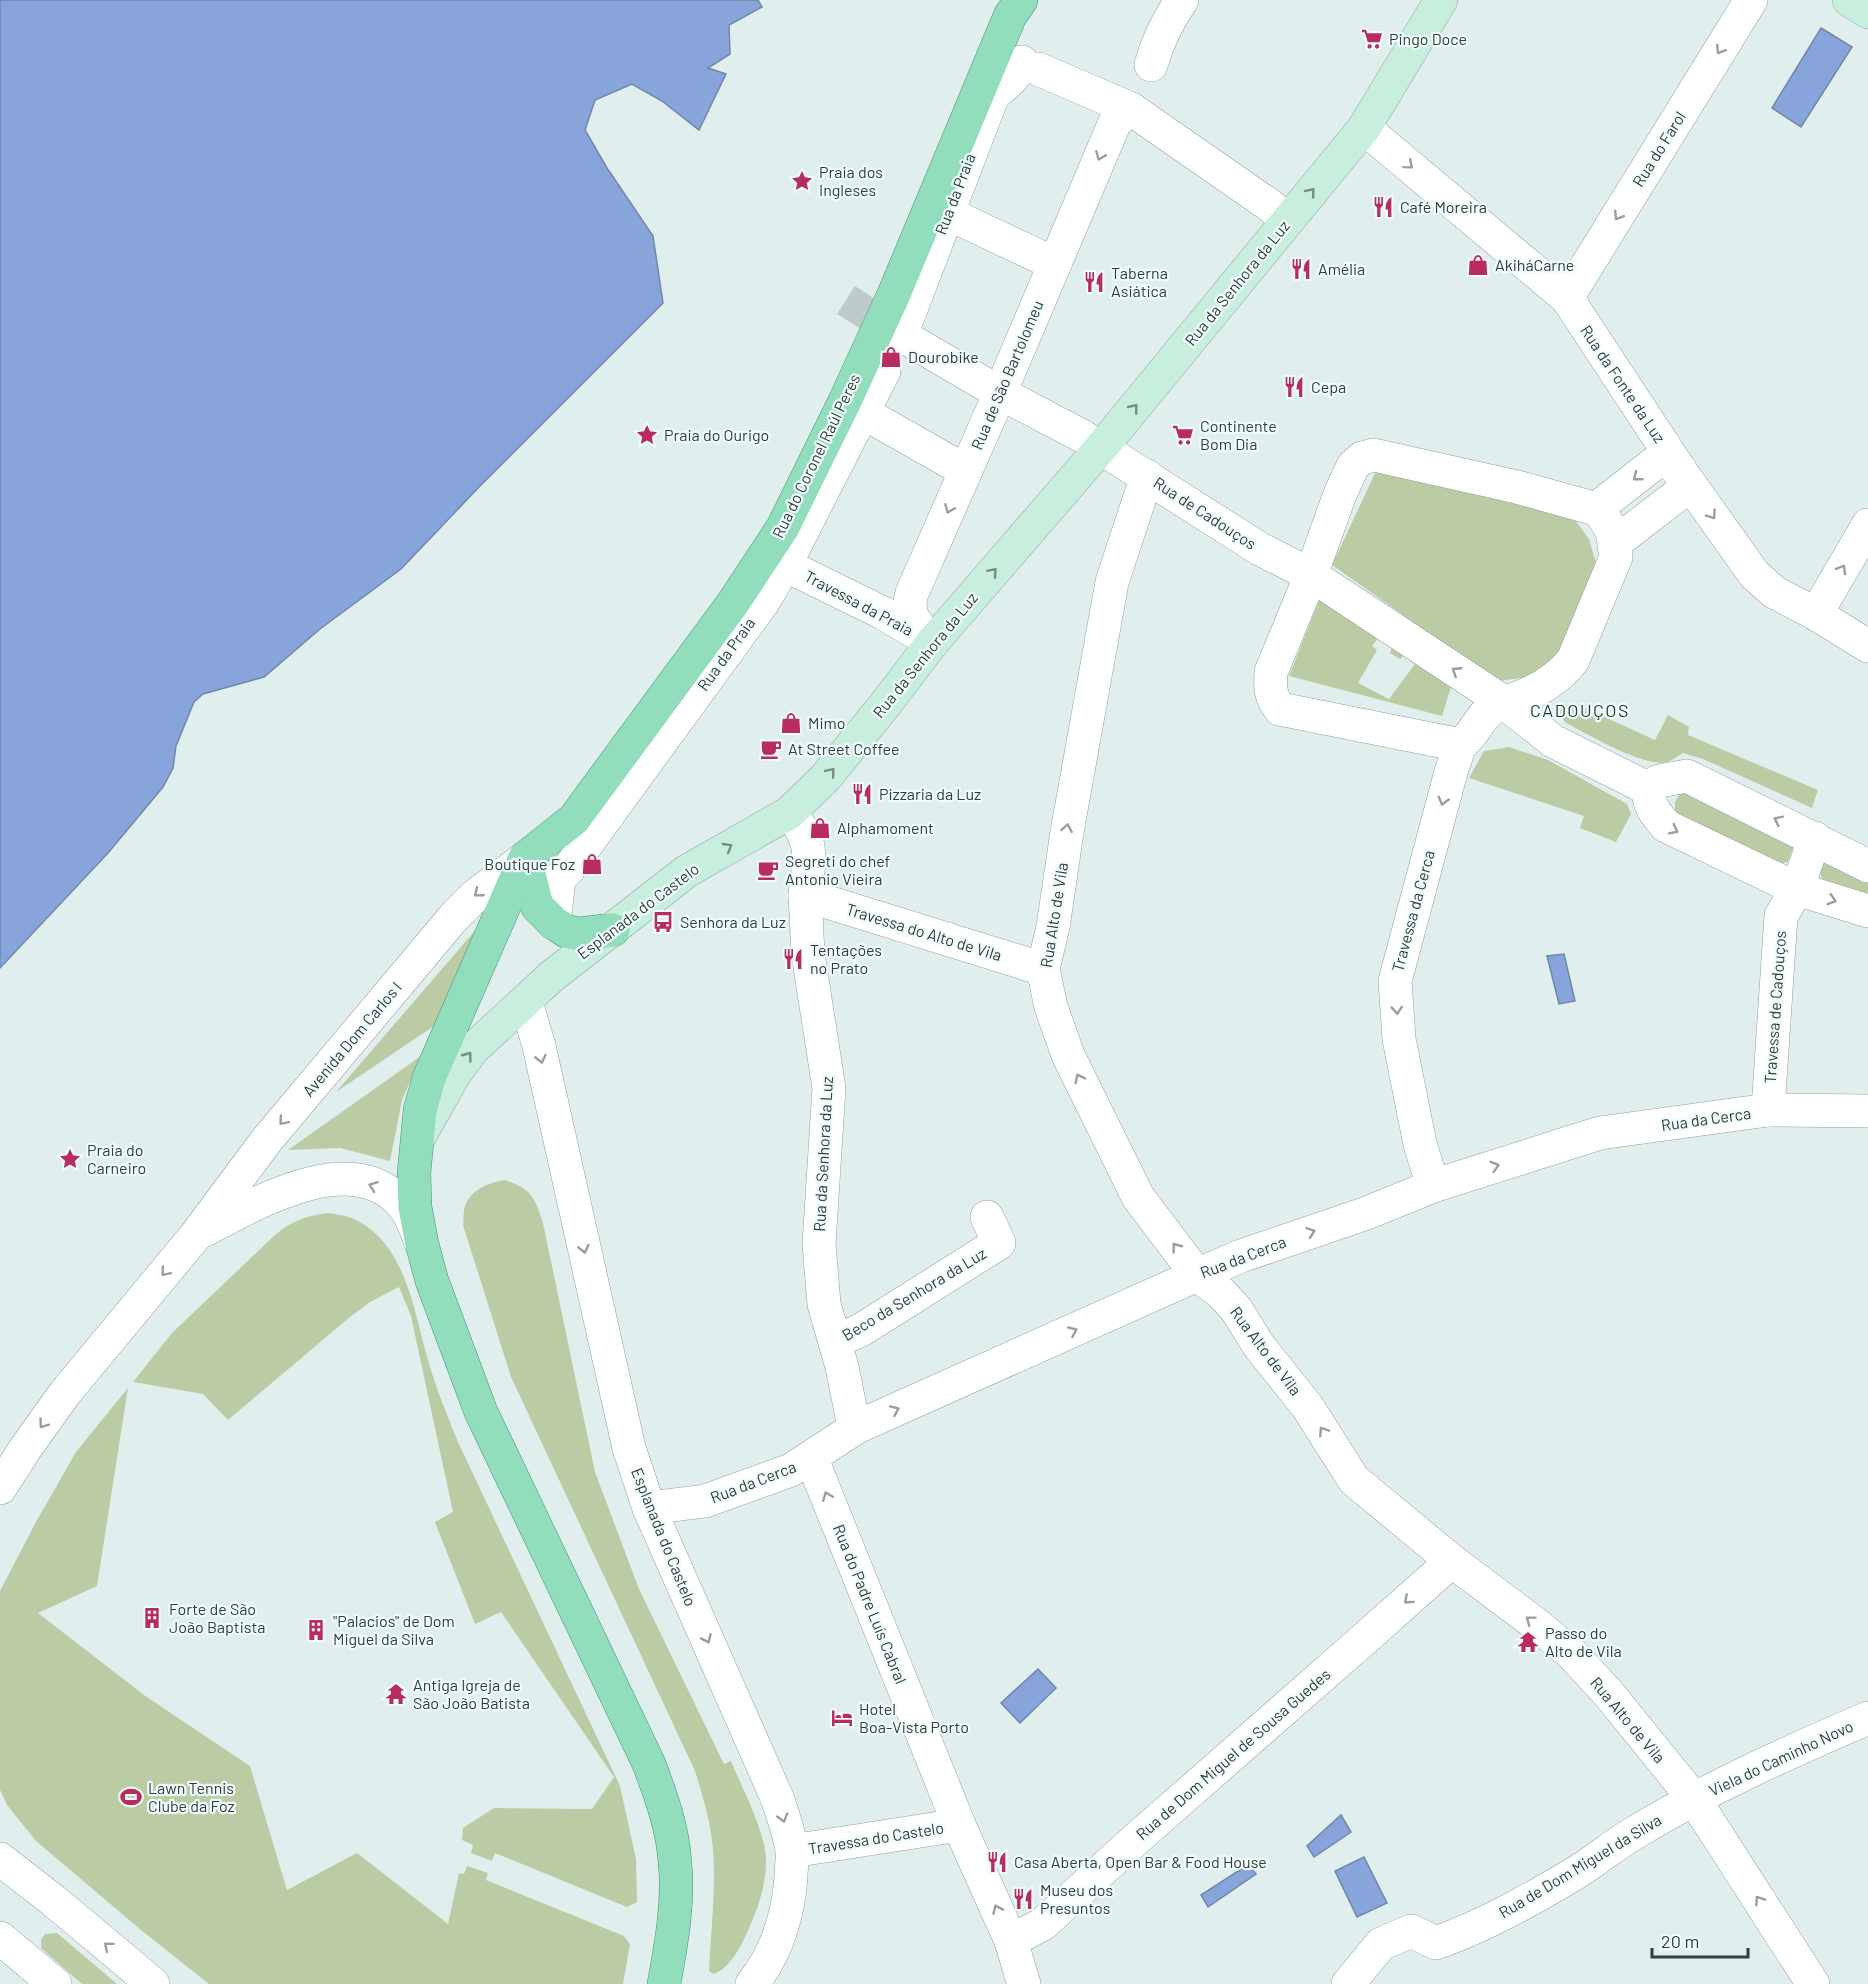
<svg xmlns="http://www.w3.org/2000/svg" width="1868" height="1984" font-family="Barlow,sans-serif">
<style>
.green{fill:#bbcca5;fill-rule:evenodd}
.water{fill:#88a5db;stroke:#7086ab;stroke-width:1.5}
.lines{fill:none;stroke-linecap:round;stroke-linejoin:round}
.street-tunnel{stroke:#becbca;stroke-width:33;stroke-dasharray:33 16;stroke-linecap:butt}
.street-casing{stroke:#93a0a0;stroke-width:34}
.secondary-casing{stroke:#93a0a0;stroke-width:34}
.primary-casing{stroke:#429773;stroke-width:34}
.street{stroke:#fff;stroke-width:33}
.secondary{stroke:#c8eede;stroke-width:33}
.primary{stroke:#91ddbc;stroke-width:33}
.oneway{stroke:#9b9e9e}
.oneway2{stroke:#788d85}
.labels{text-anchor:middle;stroke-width:4.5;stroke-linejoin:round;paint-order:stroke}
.poi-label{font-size:16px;fill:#373d3c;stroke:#eefcfc;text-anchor:start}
.street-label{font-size:16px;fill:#373d3c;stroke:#eefcfc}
.neighbourhood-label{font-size:18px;letter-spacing:1.5px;fill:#2e3939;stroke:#eefcfc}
</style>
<rect width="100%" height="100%" fill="#e0efee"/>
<g class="green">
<polygon points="1377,469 1572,516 1589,539 1597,567 1557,661 1529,677 1497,681 1332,565"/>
<path d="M1322,593L1451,687L1442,716L1289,676ZM1379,637L1392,647L1390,653L1400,659L1404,656L1415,664L1389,699L1358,683L1377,650L1372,646Z"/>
<path d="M1574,703L1655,740L1668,715L1689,727L1688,735L1818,790L1812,808L1703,759L1683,753C1678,756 1672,761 1666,762C1645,768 1585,733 1565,722L1559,715L1562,706Z"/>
<polygon points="1509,747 1548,760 1627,804 1631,814 1616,842 1580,828 1584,816 1469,778 1484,751"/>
<polygon points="1680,793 1706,795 1795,843 1788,862 1777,864 1703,832 1675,812 1675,802"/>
<polygon points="1827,858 1868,873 1868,899 1823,881 1820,872 1821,864"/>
<polygon points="479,926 437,1024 336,1092"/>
<polygon points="421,1056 402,1100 390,1161 340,1148 288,1150"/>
<path d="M505,1180C532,1189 535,1198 543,1223L595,1472L639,1589L724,1764L731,1761C742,1788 766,1833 766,1861C766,1889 755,1917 743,1941C738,1952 726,1971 713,1974L709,1971C711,1927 717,1883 712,1840C709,1816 702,1794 695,1771L511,1377L463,1225C464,1220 463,1211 465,1206C472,1188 489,1183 505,1180Z"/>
<path d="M327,1213C337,1214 349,1216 358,1221C407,1247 414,1313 428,1360C436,1388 447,1415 458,1442L620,1786L636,1859L637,1902L627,1907L495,1853L492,1861L471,1853L473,1845L462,1840L463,1828L494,1808L592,1809L614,1777L501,1612L475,1624L435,1522L453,1512L411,1316L399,1287L370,1302L350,1317L228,1420L203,1394L133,1382L172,1333L275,1235C291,1221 306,1216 327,1213Z"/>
<polygon points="128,1388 97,1586 38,1613 144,1695 250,1766 287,1890 357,1853 448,1924 459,1873 464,1874 467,1866 488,1873 486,1880 624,1936 630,1944 623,1984 209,1984 141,1930 36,1841 7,1805 0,1790 0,1591 37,1520 76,1452"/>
<polygon points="57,1933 117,1984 82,1984 41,1948 41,1940 45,1934"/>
</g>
<g class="water">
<polygon points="0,0 758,0 762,7 729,25 730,54 708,68 726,74 699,130 662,101 632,84 595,100 585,130 607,168 653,236 663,303 479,487 401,569 320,629 264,677 203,694 194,702 176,746 173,768 163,787 108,853 0,968"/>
<polygon points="1821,28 1852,47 1801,127 1772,108"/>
<polygon points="1564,954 1575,1001 1559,1004 1547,956"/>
<polygon points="1038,1669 1056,1688 1020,1723 1001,1703"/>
<polygon points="1341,1815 1351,1832 1314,1857 1307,1846"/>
<polygon points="1364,1857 1387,1903 1357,1917 1335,1871"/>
<polygon points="1249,1864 1256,1874 1208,1907 1201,1895"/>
</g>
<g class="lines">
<polyline class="street-tunnel" points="846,300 901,335 884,371"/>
<defs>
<g id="street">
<path d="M1022,62C1016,77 1005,85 993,95L901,335L1000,393L1084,437"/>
<path d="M1151,65C1158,40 1167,21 1182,0"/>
<polyline points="1038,69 1131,109 1272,207 1287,221"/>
<polyline points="1364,128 1567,298 1680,470 1754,574 1774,592 1816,614 1868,646"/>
<polyline points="947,213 1055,264"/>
<polyline points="1567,298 1751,0"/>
<polyline points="862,412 966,471"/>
<polyline points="1101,448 1260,549 1311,575 1505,703 1553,741 1649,789"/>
<path d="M1374,455L1517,487L1596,509L1602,515L1612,531L1616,557L1573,660C1559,678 1542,689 1520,697C1512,700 1502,703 1494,707C1479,716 1475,735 1460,745L1280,709C1270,696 1270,688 1271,672L1311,575L1340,494L1353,466L1362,458Z"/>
<polyline points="1147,476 1112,582 1067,832 1053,927 1043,969 1051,1007 1068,1055 1138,1197 1197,1275 1221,1293 1236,1309 1259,1346 1307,1406 1354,1480 1452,1561 1537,1625 1572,1654 1608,1693 1694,1799 1813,1984"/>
<polyline points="1596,509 1656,462 1666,461 1680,470 1684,490 1615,543"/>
<polyline points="785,565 883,613 925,638"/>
<polyline points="1816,614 1868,525"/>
<path d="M932,643C918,625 905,616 912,593L1000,393L1115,122L1131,109"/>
<polyline points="789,813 792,815 802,830 808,846 809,862 805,895 808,954 829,1088 819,1244 824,1304 842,1367 852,1417 857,1427"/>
<path d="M1868,866L1687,776L1659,781L1649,789C1647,805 1657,815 1666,826L1797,889L1868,911"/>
<polyline points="805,895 1043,969"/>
<polyline points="554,923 559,879 570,867 763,602 785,565 884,371"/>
<path d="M526,1002L539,1046L629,1448L649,1508L778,1800C783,1816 789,1833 792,1849C793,1858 791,1868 791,1877C788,1917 777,1953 752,1984"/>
<polyline points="1768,1110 1781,916 1797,889 1815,838"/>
<polyline points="1433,1186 1420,1144 1399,1039 1395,981 1451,772 1460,745"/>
<path d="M205,1230C256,1203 351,1147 401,1203C411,1213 415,1227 420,1240"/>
<polyline points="835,1341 861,1330 999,1243 987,1217"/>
<polyline points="811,1457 959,1825 1011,1941 1024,1984"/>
<polyline points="0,1488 25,1449 65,1393 196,1235 266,1141 454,917 475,896 525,858"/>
<polyline points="649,1508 705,1501 791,1470 857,1427 1197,1275 1241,1256 1367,1213 1433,1186 1600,1133 1768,1110 1868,1111"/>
<polyline points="792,1851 959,1825"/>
<polyline points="0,1859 54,1901 153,1984"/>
<polyline points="0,1938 55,1984"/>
<polyline points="1011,1941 1043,1924 1135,1840 1362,1641 1452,1561"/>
<path d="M1348,1984L1381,1944L1411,1931L1436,1943C1484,1926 1530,1900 1574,1874C1594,1862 1611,1847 1631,1835C1706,1789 1787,1753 1868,1718"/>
</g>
<g id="secondary">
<polyline points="1849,0 1868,12"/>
<polyline points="420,1135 454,1075 472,1050 552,976 687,871 789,813 826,777 884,706 932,643 1111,436 1364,128 1441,0"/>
</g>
<g id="primary">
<polyline points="525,858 537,906 554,923 566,931 578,934 613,930"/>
<path d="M664,1984C671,1945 679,1903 675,1863C673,1829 661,1796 649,1764L481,1412L432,1281L422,1244L415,1207L414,1173L420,1110L429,1078L525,858L574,819L733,603L783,527L844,403L894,294L1010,16L1021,0"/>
</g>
</defs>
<use href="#street" class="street-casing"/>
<use href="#secondary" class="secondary-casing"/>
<use href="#primary" class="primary-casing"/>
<use href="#street" class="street"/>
<use href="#secondary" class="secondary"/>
<use href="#primary" class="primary"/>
</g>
<defs><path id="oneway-chevron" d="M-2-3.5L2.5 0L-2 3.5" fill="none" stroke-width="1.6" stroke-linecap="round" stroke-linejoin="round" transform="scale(1.5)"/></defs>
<g class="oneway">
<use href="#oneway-chevron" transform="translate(1720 50) rotate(122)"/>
<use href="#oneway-chevron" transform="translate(1100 156) rotate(113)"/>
<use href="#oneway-chevron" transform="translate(1409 165) rotate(40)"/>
<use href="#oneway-chevron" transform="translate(1618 216) rotate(122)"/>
<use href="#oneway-chevron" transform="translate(1637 477) rotate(142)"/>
<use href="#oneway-chevron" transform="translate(949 509) rotate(113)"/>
<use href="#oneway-chevron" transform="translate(1712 515) rotate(55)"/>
<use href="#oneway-chevron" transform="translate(1842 569) rotate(-60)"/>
<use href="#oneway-chevron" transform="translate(1456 671) rotate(-147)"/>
<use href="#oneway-chevron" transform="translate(1443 801) rotate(105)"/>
<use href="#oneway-chevron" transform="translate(1778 820) rotate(-154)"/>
<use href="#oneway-chevron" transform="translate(1067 828) rotate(-80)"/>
<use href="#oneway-chevron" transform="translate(1674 830) rotate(27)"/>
<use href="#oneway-chevron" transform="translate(478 893) rotate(141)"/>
<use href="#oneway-chevron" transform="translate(1832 900) rotate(17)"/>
<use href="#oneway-chevron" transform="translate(1397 1010) rotate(86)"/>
<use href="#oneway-chevron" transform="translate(541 1059) rotate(77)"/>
<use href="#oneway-chevron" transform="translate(1079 1078) rotate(-116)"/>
<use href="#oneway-chevron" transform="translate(283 1121) rotate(130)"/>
<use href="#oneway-chevron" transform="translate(1495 1166) rotate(-17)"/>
<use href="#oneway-chevron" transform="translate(373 1186) rotate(-160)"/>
<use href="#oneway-chevron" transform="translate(1311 1232) rotate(-19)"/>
<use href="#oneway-chevron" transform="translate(1176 1247) rotate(-127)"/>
<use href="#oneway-chevron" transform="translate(584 1249) rotate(77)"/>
<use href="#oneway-chevron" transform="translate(165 1272) rotate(130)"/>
<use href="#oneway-chevron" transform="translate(1073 1331) rotate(-24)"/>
<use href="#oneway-chevron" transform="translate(895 1410) rotate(-24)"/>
<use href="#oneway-chevron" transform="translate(43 1424) rotate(126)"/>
<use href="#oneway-chevron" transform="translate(1323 1431) rotate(-123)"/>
<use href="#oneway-chevron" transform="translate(827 1496) rotate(-112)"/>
<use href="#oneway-chevron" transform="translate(1408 1600) rotate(138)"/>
<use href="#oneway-chevron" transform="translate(1530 1620) rotate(-143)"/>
<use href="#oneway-chevron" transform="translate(707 1639) rotate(66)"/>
<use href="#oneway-chevron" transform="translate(783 1818) rotate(74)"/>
<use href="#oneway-chevron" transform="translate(1759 1900) rotate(-124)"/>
<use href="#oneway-chevron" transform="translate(997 1909) rotate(-114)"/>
<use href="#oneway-chevron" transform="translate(108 1946) rotate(-140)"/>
</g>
<g class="oneway2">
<use href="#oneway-chevron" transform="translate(1311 192) rotate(-51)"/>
<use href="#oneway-chevron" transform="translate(1134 408) rotate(-51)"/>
<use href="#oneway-chevron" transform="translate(993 572) rotate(-49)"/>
<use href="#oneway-chevron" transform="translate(831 772) rotate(-50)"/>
<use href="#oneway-chevron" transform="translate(728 847) rotate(-30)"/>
<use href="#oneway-chevron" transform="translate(468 1056) rotate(-53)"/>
</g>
<defs>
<symbol id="supermarket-bare" viewBox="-9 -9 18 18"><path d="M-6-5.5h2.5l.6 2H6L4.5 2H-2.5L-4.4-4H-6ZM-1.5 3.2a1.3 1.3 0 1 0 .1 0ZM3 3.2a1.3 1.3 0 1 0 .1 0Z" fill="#b92c60" stroke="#eefcfc" stroke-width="2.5" paint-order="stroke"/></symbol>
<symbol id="sight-bare" viewBox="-9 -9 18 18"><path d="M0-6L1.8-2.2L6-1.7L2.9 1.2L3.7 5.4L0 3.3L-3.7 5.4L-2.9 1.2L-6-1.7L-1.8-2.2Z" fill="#b92c60" stroke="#eefcfc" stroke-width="2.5" paint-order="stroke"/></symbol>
<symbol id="restaurant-bare" viewBox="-9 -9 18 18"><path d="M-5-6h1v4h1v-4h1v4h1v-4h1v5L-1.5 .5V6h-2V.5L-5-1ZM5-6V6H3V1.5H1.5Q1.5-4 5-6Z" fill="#b92c60" stroke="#eefcfc" stroke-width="2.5" paint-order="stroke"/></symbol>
<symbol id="shop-bare" viewBox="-9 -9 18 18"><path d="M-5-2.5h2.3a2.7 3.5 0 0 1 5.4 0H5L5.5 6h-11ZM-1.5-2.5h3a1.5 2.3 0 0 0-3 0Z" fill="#b92c60" stroke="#eefcfc" stroke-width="2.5" paint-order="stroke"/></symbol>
<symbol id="cafe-bare" viewBox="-9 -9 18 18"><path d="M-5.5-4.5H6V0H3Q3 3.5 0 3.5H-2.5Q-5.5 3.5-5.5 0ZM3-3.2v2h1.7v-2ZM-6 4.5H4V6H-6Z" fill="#b92c60" stroke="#eefcfc" stroke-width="2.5" paint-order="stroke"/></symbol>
<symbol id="bus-bare" viewBox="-9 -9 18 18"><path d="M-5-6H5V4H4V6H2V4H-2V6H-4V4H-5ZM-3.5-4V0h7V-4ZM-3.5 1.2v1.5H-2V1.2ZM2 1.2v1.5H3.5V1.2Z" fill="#b92c60" stroke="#eefcfc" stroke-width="2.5" paint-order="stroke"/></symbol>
<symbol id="building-bare" viewBox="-9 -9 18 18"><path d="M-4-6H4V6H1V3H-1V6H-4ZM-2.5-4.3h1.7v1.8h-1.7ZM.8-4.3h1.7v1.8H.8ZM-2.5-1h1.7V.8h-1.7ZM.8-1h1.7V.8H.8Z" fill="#b92c60" stroke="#eefcfc" stroke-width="2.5" paint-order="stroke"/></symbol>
<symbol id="temple-bare" viewBox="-9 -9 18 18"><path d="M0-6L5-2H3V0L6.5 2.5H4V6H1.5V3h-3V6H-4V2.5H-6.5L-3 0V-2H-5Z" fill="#b92c60" stroke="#eefcfc" stroke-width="2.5" paint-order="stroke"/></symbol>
<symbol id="hotel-bare" viewBox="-9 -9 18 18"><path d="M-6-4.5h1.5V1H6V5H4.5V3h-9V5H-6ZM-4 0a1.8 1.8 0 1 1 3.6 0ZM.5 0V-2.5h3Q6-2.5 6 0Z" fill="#b92c60" stroke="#eefcfc" stroke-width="2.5" paint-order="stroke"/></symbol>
<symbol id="stadium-bare" viewBox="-9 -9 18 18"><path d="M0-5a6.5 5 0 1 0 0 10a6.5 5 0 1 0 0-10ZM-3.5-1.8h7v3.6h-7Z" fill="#b92c60" stroke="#eefcfc" stroke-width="2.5" paint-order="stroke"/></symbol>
</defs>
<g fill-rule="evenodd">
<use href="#supermarket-bare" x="1357" y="24" width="30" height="30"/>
<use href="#sight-bare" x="787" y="166" width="30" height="30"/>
<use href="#restaurant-bare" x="1368" y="192" width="30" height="30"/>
<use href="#shop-bare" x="1463" y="250" width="30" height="30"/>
<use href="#restaurant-bare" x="1286" y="254" width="30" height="30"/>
<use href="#restaurant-bare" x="1079" y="267" width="30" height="30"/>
<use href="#shop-bare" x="876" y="342" width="30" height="30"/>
<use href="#restaurant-bare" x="1279" y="372" width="30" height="30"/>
<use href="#sight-bare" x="632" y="420" width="30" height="30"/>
<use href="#supermarket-bare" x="1168" y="420" width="30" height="30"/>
<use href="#shop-bare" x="776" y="708" width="30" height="30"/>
<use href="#cafe-bare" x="756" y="734" width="30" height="30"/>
<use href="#restaurant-bare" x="847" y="779" width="30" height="30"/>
<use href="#shop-bare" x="805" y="813" width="30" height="30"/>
<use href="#shop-bare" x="577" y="849" width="30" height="30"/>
<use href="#cafe-bare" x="753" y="855" width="30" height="30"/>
<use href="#bus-bare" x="648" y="907" width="30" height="30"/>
<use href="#restaurant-bare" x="778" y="944" width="30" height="30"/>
<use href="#sight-bare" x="55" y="1144" width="30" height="30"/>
<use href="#building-bare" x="137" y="1603" width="30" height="30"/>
<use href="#building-bare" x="301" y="1615" width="30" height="30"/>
<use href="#temple-bare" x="1513" y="1627" width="30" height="30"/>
<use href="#temple-bare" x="381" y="1679" width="30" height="30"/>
<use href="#hotel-bare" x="827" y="1703" width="30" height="30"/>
<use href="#stadium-bare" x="116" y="1782" width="30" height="30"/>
<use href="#restaurant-bare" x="982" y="1847" width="30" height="30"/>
<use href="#restaurant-bare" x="1008" y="1884" width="30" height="30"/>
</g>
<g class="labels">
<g class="poi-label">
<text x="1389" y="45">Pingo Doce</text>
<text x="819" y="178">Praia dos<tspan x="819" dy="18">Ingleses</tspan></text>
<text x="1400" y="213">Café Moreira</text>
<text x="1495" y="271">AkiháCarne</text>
<text x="1318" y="275">Amélia</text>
<text x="1111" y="279">Taberna<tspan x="1111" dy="18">Asiática</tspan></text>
<text x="908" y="363">Dourobike</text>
<text x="1311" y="393">Cepa</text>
<text x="1200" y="432">Continente<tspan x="1200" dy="18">Bom Dia</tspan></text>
<text x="664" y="441">Praia do Ourigo</text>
<text x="808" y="729">Mimo</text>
<text x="788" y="755">At Street Coffee</text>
<text x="879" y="800">Pizzaria da Luz</text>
<text x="837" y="834">Alphamoment</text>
<text x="785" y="867">Segreti do chef<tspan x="785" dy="18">Antonio Vieira</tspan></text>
<text x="575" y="870" text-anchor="end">Boutique Foz</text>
<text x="680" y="928">Senhora da Luz</text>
<text x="810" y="956">Tentações<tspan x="810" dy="18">no Prato</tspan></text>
<text x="87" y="1156">Praia do<tspan x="87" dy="18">Carneiro</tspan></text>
<text x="169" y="1615">Forte de São<tspan x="169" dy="18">João Baptista</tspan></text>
<text x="333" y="1627">"Palacios" de Dom<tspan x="333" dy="18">Miguel da Silva</tspan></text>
<text x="1545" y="1639">Passo do<tspan x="1545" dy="18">Alto de Vila</tspan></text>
<text x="413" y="1691">Antiga Igreja de<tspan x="413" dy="18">São João Batista</tspan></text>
<text x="859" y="1715">Hotel<tspan x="859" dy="18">Boa-Vista Porto</tspan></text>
<text x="148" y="1794">Lawn Tennis<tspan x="148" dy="18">Clube da Foz</tspan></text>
<text x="1014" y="1868">Casa Aberta, Open Bar &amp; Food House</text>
<text x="1040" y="1896">Museu dos<tspan x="1040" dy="18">Presuntos</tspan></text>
</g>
<g class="street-label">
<text transform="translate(1659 149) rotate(-58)" y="6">Rua do Farol</text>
<text transform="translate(955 194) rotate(-69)" y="6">Rua da Praia</text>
<text transform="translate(1237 283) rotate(-51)" y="6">Rua da Senhora da Luz</text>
<text transform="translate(1007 375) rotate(-67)" y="6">Rua de São Bartolomeu</text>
<text transform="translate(1623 384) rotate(56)" y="6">Rua da Fonte da Luz</text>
<text transform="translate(816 456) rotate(-64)" y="6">Rua do Coronel Raúl Peres</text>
<text transform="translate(1205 513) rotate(33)" y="6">Rua de Cadouços</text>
<text transform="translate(859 603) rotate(28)" y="6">Travessa da Praia</text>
<text transform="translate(726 654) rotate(-54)" y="6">Rua da Praia</text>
<text transform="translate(925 655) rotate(-51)" y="6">Rua da Senhora da Luz</text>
<text transform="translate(638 911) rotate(-37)" y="6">Esplanada do Castelo</text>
<text transform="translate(1413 911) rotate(-75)" y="6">Travessa da Cerca</text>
<text transform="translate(1054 915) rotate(-81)" y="6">Rua Alto de Vila</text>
<text transform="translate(924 932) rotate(17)" y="6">Travessa do Alto de Vila</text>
<text transform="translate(1775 1007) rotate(-86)" y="6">Travessa de Cadouços</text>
<text transform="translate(352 1039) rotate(-50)" y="6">Avenida Dom Carlos I</text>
<text transform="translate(1706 1119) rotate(-8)" y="6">Rua da Cerca</text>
<text transform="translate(823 1154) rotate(-87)" y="6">Rua da Senhora da Luz</text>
<text transform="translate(1243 1257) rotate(-21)" y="6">Rua da Cerca</text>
<text transform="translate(914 1294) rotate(-31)" y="6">Beco da Senhora da Luz</text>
<text transform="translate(1266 1351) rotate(53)" y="6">Rua Alto de Vila</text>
<text transform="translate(753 1482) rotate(-21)" y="6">Rua da Cerca</text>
<text transform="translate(664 1537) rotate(68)" y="6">Esplanada do Castelo</text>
<text transform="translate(870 1604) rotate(68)" y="6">Rua do Padre Luís Cabral</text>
<text transform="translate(1628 1720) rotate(50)" y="6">Rua Alto de Vila</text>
<text transform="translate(1233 1754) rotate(-41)" y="6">Rua de Dom Miguel de Sousa Guedes</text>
<text transform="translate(1781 1758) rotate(-25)" y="6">Viela do Caminho Novo</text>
<text transform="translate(876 1838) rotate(-9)" y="6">Travessa do Castelo</text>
<text transform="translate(1580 1866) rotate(-31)" y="6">Rua de Dom Miguel da Silva</text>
</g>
<g class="neighbourhood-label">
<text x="1580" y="717">CADOUÇOS</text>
</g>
</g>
<path d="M1652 1948v9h96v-9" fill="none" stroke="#373d3c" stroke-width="3"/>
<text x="1661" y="1948" font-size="18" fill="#373d3c" stroke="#eefcfc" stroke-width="4.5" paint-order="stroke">20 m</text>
</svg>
